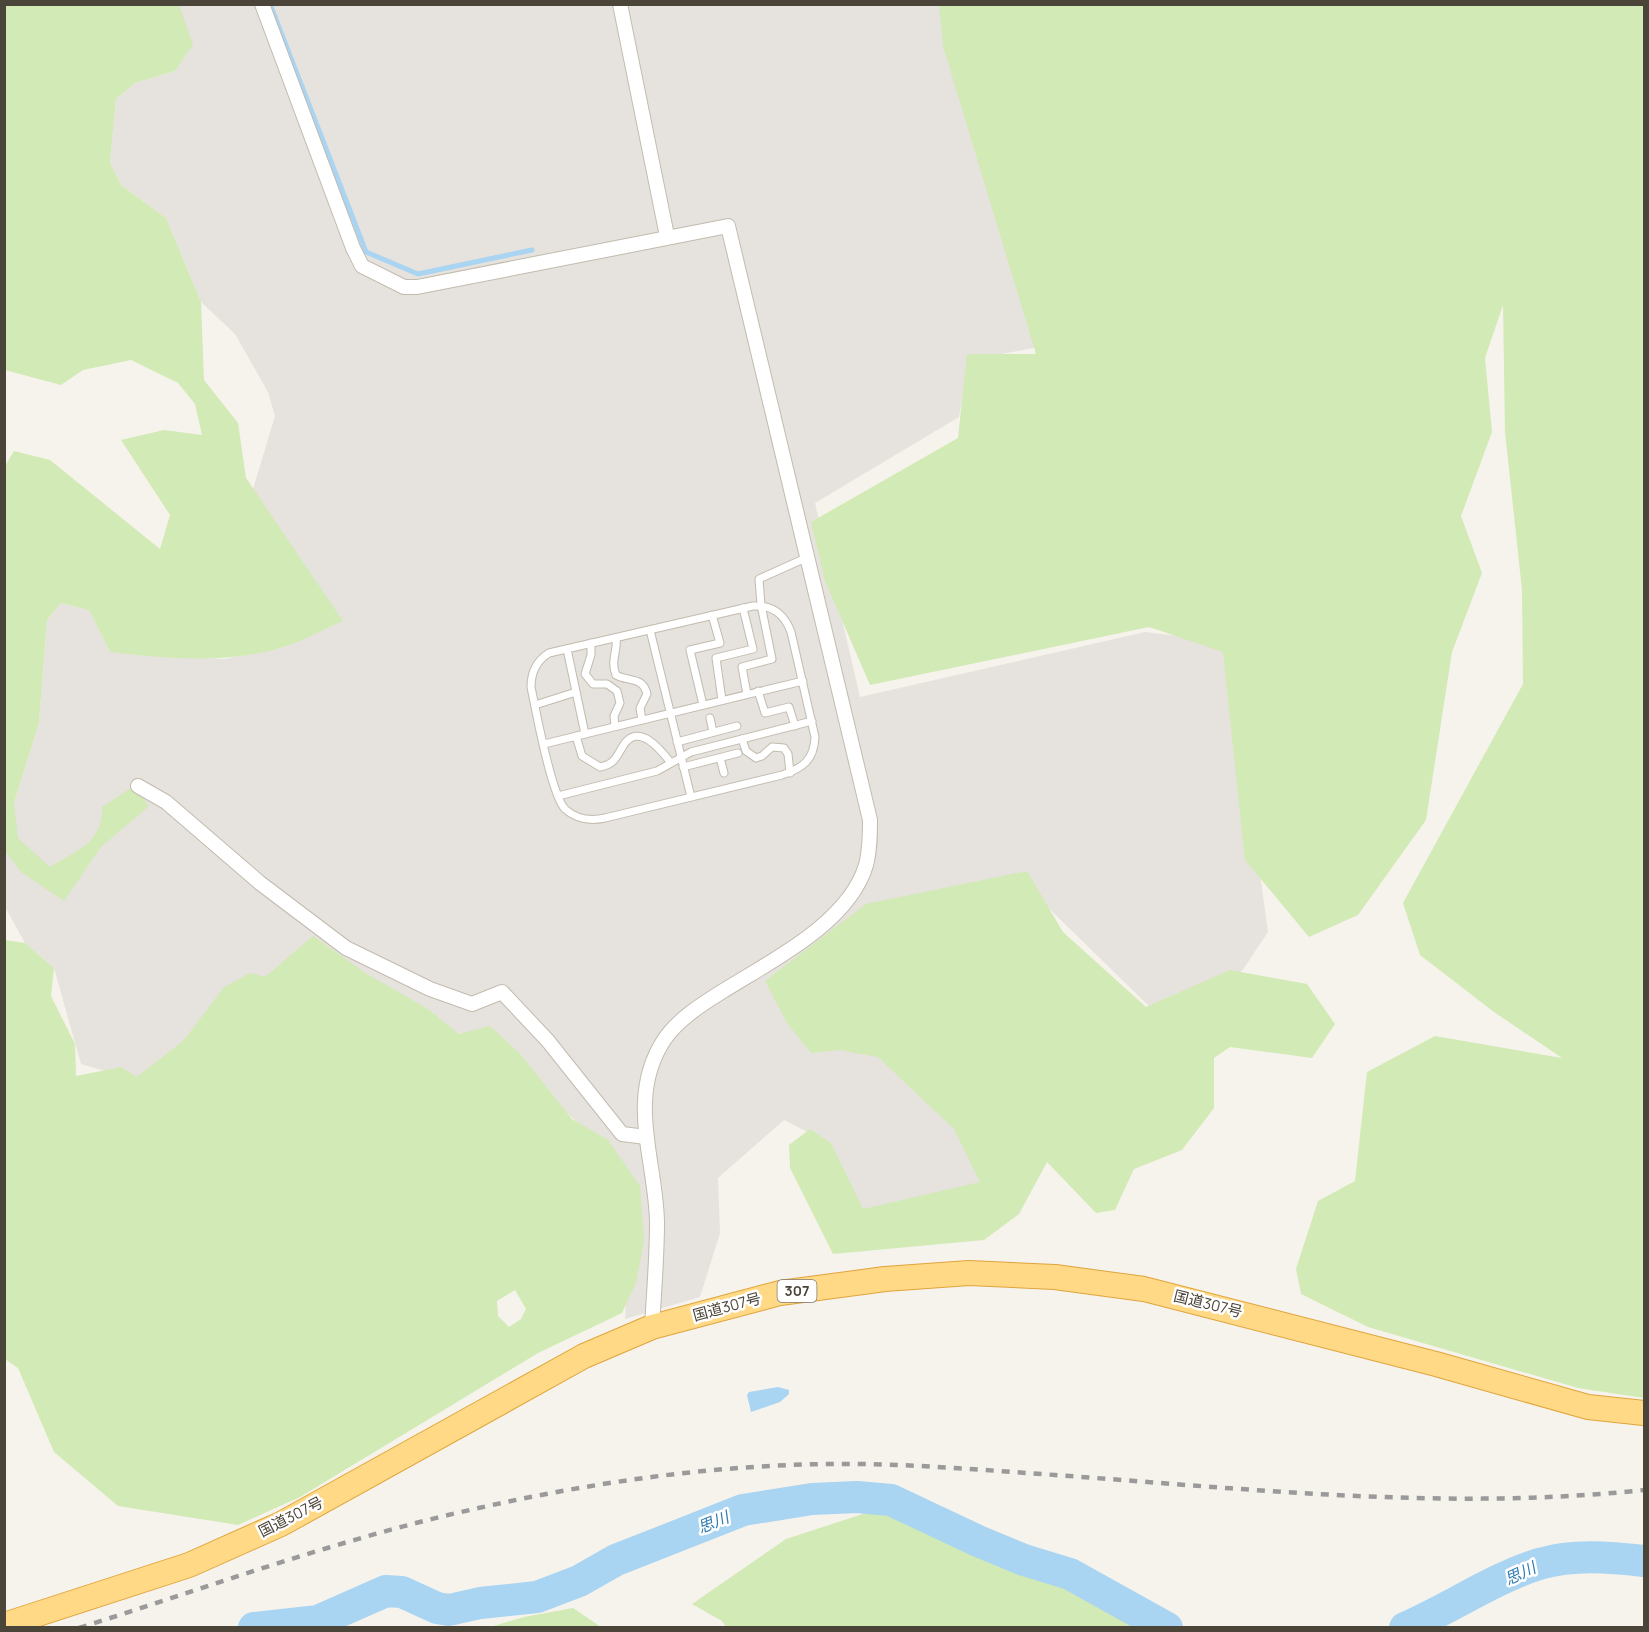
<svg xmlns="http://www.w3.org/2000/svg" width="1649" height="1632" font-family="Manrope,'Noto Sans JP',sans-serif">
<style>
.industrial{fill:#e6e2dd}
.green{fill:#d2eab5;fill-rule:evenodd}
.water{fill:#a9d4f2}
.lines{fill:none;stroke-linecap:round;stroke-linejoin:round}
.stream{stroke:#a9d4f2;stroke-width:5}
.river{stroke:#a9d4f2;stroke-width:32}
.service-casing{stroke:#c2bbae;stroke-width:9}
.minor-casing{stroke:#c2bbae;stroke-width:16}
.trunk-casing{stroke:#e0a43c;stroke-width:26}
.service{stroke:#fff;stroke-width:7}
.minor{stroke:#fff;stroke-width:14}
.trunk{stroke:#ffd985;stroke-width:24}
.rail{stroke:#9a9a9a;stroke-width:4.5;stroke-dasharray:8 8;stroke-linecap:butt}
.labels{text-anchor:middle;stroke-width:5;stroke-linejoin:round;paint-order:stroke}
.shield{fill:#fff;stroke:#817c74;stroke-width:1.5}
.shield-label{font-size:14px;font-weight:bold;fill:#4b4439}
.street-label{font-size:15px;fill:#4b4439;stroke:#fff}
.water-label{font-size:16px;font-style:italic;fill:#2e7ab2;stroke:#fff}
</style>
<rect width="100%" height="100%" fill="#f6f3ec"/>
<polygon class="industrial" points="177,5 950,5 1039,347 969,360 959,417 815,503 860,697 1145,632 1228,642 1268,932 1242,971 1154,1011 1026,886 891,1046 967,1124 989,1185 862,1214 823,1140 784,1120 718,1178 720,1233 700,1297 625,1319 633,1193 612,1156 492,1041 438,1028 143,1082 81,1064 54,968 25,943 5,907 5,851 14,803 39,723 47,620 61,603 89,610 110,652 225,659 285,647 342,621 253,489 275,416 268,392 235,334 201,302 166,218 121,185 110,163 116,99 135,83 175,71"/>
<g class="green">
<path d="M5,5H179L193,45L175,71L135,83L116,99L110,163L121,185L166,218L201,302L204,380L238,423L246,478L343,621C323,629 304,641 284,647C227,664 168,659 110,652L89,610L61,603L47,620L39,723L14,803L18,838L50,867C77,850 103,843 102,807L134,786L149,806L101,847L64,901L21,872L5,851V466L14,451L50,460L160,549L170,515L121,440L164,430L202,435L195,404L178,383L131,360L83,370L61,385L5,370Z"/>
<polygon points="939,5 1644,5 1644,1398 1578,1388 1368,1327 1301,1294 1296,1269 1318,1201 1355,1181 1367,1072 1435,1036 1562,1058 1494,1012 1420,955 1403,903 1523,684 1522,590 1505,432 1503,305 1485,358 1492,432 1461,516 1482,573 1452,652 1426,820 1358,915 1309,937 1245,860 1223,652 1149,627 870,685 825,581 811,522 958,438 967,354 1036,354 943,46"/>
<polygon points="1027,871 1063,932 1146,1007 1230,970 1307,984 1335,1024 1312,1058 1230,1047 1214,1058 1214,1108 1182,1150 1134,1169 1115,1210 1096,1213 1047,1162 1019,1214 984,1240 833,1254 790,1168 789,1145 810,1129 831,1143 863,1209 980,1182 954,1129 878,1057 839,1050 811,1053 787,1023 765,981 866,904"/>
<path d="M313,936L367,974L428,1009L459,1034L490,1026L521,1055L572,1119L608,1140L640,1186L644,1241L636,1283L622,1313L538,1353L300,1497L238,1525L118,1506L54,1452L18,1368L5,1359V940L25,943L54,968L51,996L75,1044L76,1076L121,1067L137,1077L184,1040L224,987L250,973L265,977ZM515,1290L526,1309L521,1319L509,1327L498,1316L497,1301Z"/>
<polygon points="875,1510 921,1523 1001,1560 1075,1581 1140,1627 726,1627 722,1621 692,1604 786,1539"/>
<polygon points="573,1608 601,1627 490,1627 524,1617"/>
</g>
<polygon class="water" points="778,1387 789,1390 789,1394 780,1402 751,1412 747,1395 749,1392"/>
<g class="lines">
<polyline class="stream" points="270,4 366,252 418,274 532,250"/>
<g class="river">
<polyline points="254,1628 318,1621 386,1591 402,1592 437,1608 449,1610 480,1603 537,1597 579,1581 616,1560 743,1510 812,1499 857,1497 891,1500 978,1541 1024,1560 1070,1574 1167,1628"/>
<path d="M1405,1628C1451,1608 1492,1579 1539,1564C1573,1554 1610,1557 1644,1561"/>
</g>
<defs>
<g id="service">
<path d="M753,606C772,605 784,613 791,632L815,737C814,760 803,768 782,775L605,818C591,821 576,819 565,809C551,794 536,711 531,687C531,672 536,661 549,653Z"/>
<polyline points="650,630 691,797"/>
<path d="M616,638C618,651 610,661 616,675C628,682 643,676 647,694L640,708L642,720"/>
<polyline points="591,643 591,655 585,674 593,684 607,684 617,691 620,703 614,716 615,726"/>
<polyline points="567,649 585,734"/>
<polyline points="758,691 765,713 789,707 795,726"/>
<polyline points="747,694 742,667 772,659 761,605 759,579 808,557"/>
<polyline points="722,700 716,658 753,649 743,608"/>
<polyline points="535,705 576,692"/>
<polyline points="703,705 690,650 720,643 712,615"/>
<polyline points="710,718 713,732"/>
<path d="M576,736L582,756L600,767C615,764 616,757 623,746C638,721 661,750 671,763"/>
<polyline points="742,739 746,751 756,758 762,756 772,747 784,748 788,754 790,773"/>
<polyline points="677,742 737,726"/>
<polyline points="544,744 803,681"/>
<polyline points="720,758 724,773"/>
<polyline points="683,767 738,753"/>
<polyline points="558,796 657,771 691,752 812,721"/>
</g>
<g id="minor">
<path d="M262,4L353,248L362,266L404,287H417L728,226L870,820C870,835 870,850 866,865C849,923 771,961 723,991C702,1004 677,1020 664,1040C626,1098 656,1161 657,1222C657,1257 654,1292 652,1327"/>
<polyline points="620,4 667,236"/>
<polyline points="138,786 166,802 260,883 346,948 430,989 472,1004 502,992 548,1041 622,1134 646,1137"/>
</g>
<polyline id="trunk" points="4,1625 189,1565 281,1524 584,1356 652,1327 780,1293 885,1279 969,1273 1055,1277 1144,1289 1436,1364 1588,1407 1644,1413"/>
</defs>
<use href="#service" class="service-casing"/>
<use href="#minor" class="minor-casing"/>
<use href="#trunk" class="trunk-casing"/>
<use href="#service" class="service"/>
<use href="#minor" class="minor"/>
<use href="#trunk" class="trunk"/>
<path class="rail" d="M79,1628C205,1588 331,1542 461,1512C582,1484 707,1465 832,1464C906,1463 981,1470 1055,1475C1251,1489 1448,1511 1644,1490"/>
</g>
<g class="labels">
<rect class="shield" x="777.5" y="1280" width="39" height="22" rx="4.5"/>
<g class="shield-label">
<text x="797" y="1296">307</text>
</g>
<g class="street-label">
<text transform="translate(1208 1304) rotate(14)" y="5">国道307号</text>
<text transform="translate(727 1307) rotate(-15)" y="5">国道307号</text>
<text transform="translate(291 1517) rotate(-27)" y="5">国道307号</text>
</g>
<g class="water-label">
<text transform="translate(713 1522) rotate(-22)" y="6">思川</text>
<text transform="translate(1520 1573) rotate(-25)" y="6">思川</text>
</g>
</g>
<rect width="1649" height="1632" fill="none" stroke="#4b4439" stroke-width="12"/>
</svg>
